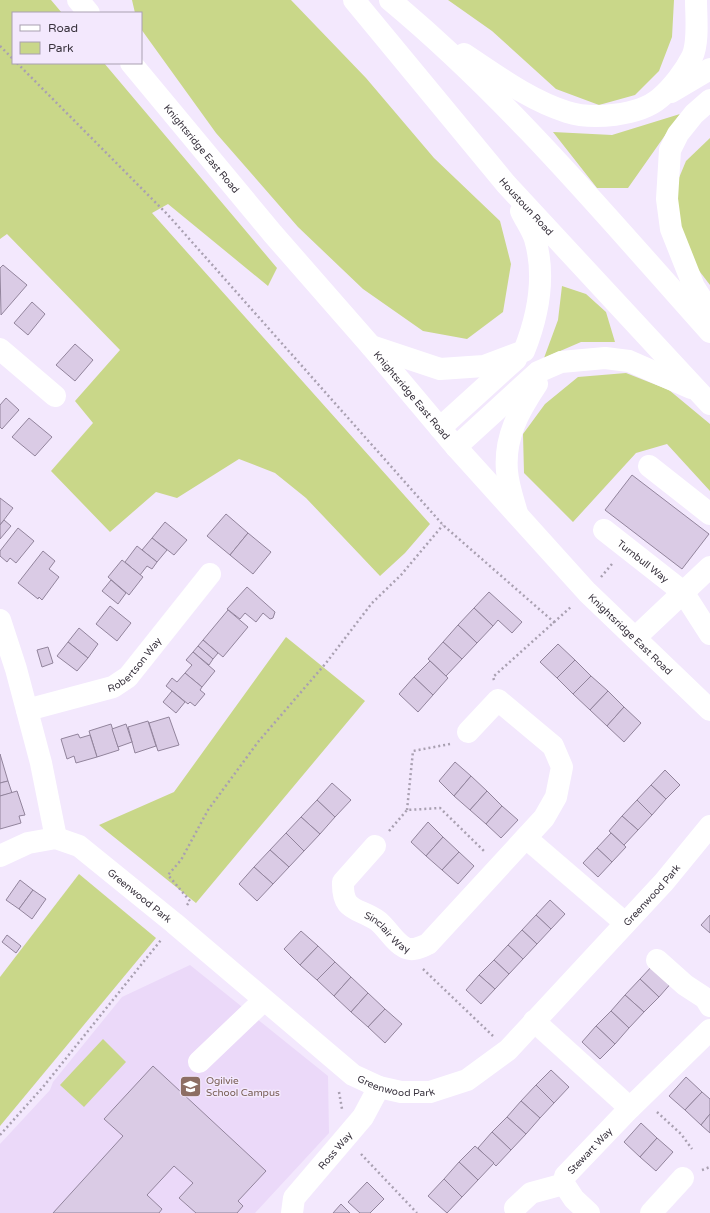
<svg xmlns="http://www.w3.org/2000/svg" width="710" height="1213" font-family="'Varela Round',sans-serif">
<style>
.built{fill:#ebd9f9}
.green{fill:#c9d789}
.building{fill:#dacbe5;stroke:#92849c}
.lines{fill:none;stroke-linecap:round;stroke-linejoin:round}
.path{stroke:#a9a0b1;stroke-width:2.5;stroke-dasharray:2 3;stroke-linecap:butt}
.minor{stroke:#fff;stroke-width:22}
.labels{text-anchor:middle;stroke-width:3;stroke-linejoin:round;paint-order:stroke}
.street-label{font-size:10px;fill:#39333e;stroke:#f3e8fd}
.education-label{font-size:10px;fill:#785e54;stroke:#f3e8fd;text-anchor:start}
</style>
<rect width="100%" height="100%" fill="#f3e8fd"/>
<polygon class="built" points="190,965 328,1076 329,1133 255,1213 0,1213 0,1144 50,1090 53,1082 122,997"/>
<g class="green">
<polygon points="0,0 51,0 62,13 13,13 13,63 104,63 277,268 268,286 168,204 152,213 430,524 405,553 380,576 306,498 275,473 239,459 177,498 156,492 110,532 51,471 93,423 75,401 120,350 7,234 0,239"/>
<polygon points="132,0 291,0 366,78 434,158 500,221 511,264 503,312 467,339 423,331 363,289 298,227 216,133 141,29 141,13 135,13"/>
<polygon points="448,0 674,0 672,37 659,71 635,95 599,105 556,89 492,31"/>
<polygon points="680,114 628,188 597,188 553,132 612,135"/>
<polygon points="710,138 710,285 697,268 680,237 676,185 686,161"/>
<polygon points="562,286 586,294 606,312 615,342 581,342 544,358 558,320"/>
<polygon points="626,373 669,390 710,424 710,491 667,444 636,453 573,522 524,473 523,434 545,404 578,377"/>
<polygon points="286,637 365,701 196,903 99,825 174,792"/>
<polygon points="79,874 156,938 0,1126 0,977"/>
<polygon points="103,1039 126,1062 84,1107 60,1085"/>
</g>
<g class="building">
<polygon points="3,265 27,285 1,315 0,268"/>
<polygon points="32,302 45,314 28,335 14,323"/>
<polygon points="75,344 93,360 75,381 56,365"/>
<polygon points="6,398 19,410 2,429 0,427 0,405"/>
<polygon points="29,418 52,437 35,456 12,437"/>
<polygon points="632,475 709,534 682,569 605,510"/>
<polygon points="0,498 13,508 0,525"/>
<polygon points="226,514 248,533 230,555 207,536"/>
<polygon points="4,520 11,526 0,539 0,525"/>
<polygon points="165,522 187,540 174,555 152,538"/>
<polygon points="18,528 34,541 16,563 10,558 7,562 0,556 0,551"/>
<polygon points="248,533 271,552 253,574 230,555"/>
<polygon points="152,538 167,550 157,562 142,550"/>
<polygon points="137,546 157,562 152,569 147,566 140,575 125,562"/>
<polygon points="43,551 55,561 49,569 59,577 42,600 39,597 38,599 18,583"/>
<polygon points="122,560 143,577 129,595 108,577"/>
<polygon points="111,580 126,593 118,604 102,591"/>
<polygon points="247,587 275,612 273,618 270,619 263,613 256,622 245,613 240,619 227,609"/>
<polygon points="489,592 522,622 512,633 498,620 493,626 474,608"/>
<polygon points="110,606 131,623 117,641 96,624"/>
<polygon points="474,608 493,626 477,643 458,625"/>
<polygon points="228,610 248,627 223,657 203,640"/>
<polygon points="458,625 477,643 462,659 443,642"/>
<polygon points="79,628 98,644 88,658 68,642"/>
<polygon points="203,640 218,653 213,659 198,646"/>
<polygon points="68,642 88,658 77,671 57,656"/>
<polygon points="443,642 462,659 446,676 428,659"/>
<polygon points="558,644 575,660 557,678 540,662"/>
<polygon points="198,646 213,659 209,665 193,652"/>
<polygon points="48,647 53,663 42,667 37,650"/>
<polygon points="193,652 215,671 202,687 185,673 192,665 186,660"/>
<polygon points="575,660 591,676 573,694 557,678"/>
<polygon points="430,661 448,678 433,695 414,677"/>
<polygon points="185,673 202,687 200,690 205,694 195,706 190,702 188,704 166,686 172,678 177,682"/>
<polygon points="591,676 608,691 590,710 573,694"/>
<polygon points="414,677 433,695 418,712 399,694"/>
<polygon points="172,691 185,702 176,713 163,702"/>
<polygon points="608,691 624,707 607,726 590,710"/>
<polygon points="624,707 641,723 624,742 607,726"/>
<polygon points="169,717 179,745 158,751 149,723"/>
<polygon points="148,721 156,746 135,753 128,727"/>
<polygon points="111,724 119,750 97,757 89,731"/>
<polygon points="126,724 132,742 118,747 112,729"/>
<polygon points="78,734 80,738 90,735 97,757 76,763 74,756 67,759 61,739"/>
<polygon points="0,754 8,781 0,783"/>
<polygon points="455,762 471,776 454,796 439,781"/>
<polygon points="665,770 680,785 666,799 651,785"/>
<polygon points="471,776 487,791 470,810 454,796"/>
<polygon points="8,781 12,793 0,796 0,783"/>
<polygon points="332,783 351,800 335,817 317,800"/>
<polygon points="651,785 666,799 652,815 637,800"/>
<polygon points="17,791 25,815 19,816 21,823 0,829 0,796"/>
<polygon points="487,791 502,806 486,824 470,810"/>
<polygon points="317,800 335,817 320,834 301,817"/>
<polygon points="637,800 652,815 638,830 622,816"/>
<polygon points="502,806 518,820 501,838 486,824"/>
<polygon points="622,816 638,830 624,845 609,831"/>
<polygon points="301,817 320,834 304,851 286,833"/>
<polygon points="428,822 443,837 426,856 411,842"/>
<polygon points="286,833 304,851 289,867 270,850"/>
<polygon points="611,833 626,847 612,862 597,848"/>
<polygon points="443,837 459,852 442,870 426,856"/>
<polygon points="597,848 612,862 598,877 583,863"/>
<polygon points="270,850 289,867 273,884 254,867"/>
<polygon points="459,852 474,866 458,884 442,870"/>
<polygon points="254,867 273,884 257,901 239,884"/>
<polygon points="20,880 33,890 19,909 6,900"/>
<polygon points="33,890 46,899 32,919 19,909"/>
<polygon points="550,900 565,914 551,929 536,915"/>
<polygon points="536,915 551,929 537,944 522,930"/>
<polygon points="710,915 710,933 701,925"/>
<polygon points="522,930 537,944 523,959 508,945"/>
<polygon points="301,931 318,946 300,965 284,949"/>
<polygon points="7,935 21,946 16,953 2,942"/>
<polygon points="508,945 523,959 509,974 494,960"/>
<polygon points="318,946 335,962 317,980 300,965"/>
<polygon points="494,960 509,974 495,989 479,975"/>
<polygon points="335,962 351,977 334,996 317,980"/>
<polygon points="654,964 673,981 659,997 640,979"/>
<polygon points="479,975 495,989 481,1004 466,990"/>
<polygon points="351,977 368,993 351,1012 334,996"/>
<polygon points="640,979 659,997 644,1012 625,995"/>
<polygon points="368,993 385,1009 368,1027 351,1012"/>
<polygon points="625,995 644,1012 629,1028 611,1011"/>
<polygon points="385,1009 402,1024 385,1043 368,1027"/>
<polygon points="611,1011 629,1028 615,1044 596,1026"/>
<polygon points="596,1026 615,1044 600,1059 582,1042"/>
<polygon points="153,1066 266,1171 238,1201 243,1206 237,1213 196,1213 179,1198 193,1183 174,1166 147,1195 162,1209 159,1213 53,1213 123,1136 104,1119"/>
<polygon points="551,1070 569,1087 554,1103 536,1085"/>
<polygon points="686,1077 702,1092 685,1110 669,1096"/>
<polygon points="536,1085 554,1103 540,1118 521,1101"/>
<polygon points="702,1092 710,1099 710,1114 701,1125 685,1110"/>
<polygon points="521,1101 540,1118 526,1134 507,1117"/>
<polygon points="710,1114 710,1133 701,1125"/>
<polygon points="507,1117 526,1134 511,1150 492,1132"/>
<polygon points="641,1123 657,1138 640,1157 624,1142"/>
<polygon points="492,1132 511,1150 496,1166 478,1148"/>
<polygon points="657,1138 673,1152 656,1171 640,1157"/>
<polygon points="475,1146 494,1163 478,1180 459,1162"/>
<polygon points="459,1162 478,1180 462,1197 444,1179"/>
<polygon points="444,1179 462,1197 447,1213 428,1196"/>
<polygon points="367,1182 384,1199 370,1213 360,1213 348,1202"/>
<polygon points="341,1204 350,1213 333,1213"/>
</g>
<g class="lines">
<g class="path">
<polyline points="0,46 13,59"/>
<polyline points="17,63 168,215 443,525 555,623"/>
<polyline points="601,577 612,564"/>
<polyline points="494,680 493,677 572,606"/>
<polyline points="407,810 413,751 450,744"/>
<polyline points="389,831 407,810 440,808 485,852"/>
<polyline points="187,905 190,901 168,875 181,860 208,810 258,742 326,663 372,603 401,575 443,525"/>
<polyline points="423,969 493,1036"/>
<polyline points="339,1092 342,1109"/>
<polyline points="657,1112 681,1134 692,1149"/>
<polyline points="0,1135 43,1087 161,940"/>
<polyline points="361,1154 417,1213"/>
<polyline points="702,1170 710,1167"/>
</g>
<g class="minor">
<polyline points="78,0 89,13"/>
<path id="s1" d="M354,0L506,184L710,404"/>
<path d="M390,0C508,98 608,218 710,332"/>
<path d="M464,54C496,75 529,100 567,112C592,120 639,116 660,98C672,88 685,71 692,57C699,43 696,16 696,0"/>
<path id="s2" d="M131,63L273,234L371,346L456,447L587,592L710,710"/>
<polyline points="671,92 710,69"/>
<polyline points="710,100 694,114 678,134 670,150 667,199 671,229 694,287 710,312"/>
<path d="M371,346L440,369L484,366L524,351C538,316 546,277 535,239C532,229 525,220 521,211"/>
<polyline points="0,349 55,396"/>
<polyline points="440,428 516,359"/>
<polyline points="456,447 538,372 561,362 605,358 629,361 691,388"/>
<polyline points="649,466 710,514"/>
<path d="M517,513C513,499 508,485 507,471C504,437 519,411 537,384"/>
<path id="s3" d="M604,530L683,592L710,634"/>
<polyline points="0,620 16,669 41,763 56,838"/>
<polyline points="635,638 710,567"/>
<path id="s4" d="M27,710L113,687L128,677L210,574"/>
<polyline points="526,838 625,923"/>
<path id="s5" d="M375,846L343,882C342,913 358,907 378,921C387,928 394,942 404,947C412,952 421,947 428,944L544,818L556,797L562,767L553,746L498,700L468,732"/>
<path id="s6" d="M0,856L28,843L56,838L79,846L174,923L353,1075L379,1087L401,1092H430L467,1080L508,1050L664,882L710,826"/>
<polyline points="657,960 685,985 705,998 710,1006"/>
<polyline points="534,1021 630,1108"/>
<polyline points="199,1062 264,1000"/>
<polyline points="515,1208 531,1193 564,1184"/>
<path id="s7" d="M292,1213L294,1198L363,1117L379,1087"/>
<path id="s8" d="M589,1213L574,1199L564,1184L565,1176L630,1108L710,1030"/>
<polyline points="651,1213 683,1178"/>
</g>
</g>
<defs>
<symbol id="school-square" viewBox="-11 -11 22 22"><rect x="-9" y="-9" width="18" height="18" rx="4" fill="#8d6e63" stroke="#f3e8fd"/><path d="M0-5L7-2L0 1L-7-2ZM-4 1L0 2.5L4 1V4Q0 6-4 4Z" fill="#fff"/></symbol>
</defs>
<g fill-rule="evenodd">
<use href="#school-square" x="178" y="1074" width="25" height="25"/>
</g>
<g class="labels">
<g class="street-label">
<text dy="4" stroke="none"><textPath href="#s2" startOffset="111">Knightsridge East Road</textPath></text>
<text dy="4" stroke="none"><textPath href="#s1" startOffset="269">Houstoun Road</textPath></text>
<text dy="4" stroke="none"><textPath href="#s2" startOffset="435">Knightsridge East Road</textPath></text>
<text dy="4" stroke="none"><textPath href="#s3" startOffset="50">Turnbull Way</textPath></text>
<text dy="4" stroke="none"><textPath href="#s2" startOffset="759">Knightsridge East Road</textPath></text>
<text dy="4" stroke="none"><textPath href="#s4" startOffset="120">Robertson Way</textPath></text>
<text dy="4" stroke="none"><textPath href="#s6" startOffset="162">Greenwood Park</textPath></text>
<text dy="4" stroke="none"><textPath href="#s6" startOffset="822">Greenwood Park</textPath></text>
<text dy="4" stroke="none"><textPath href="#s5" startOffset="120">Sinclair Way</textPath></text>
<text dy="4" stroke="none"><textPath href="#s6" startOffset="486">Greenwood Park</textPath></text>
<text dy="4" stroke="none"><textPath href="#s8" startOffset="82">Stewart Way</textPath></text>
<text dy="4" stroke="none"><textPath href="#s7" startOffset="78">Ross Way</textPath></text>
</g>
<g class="education-label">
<text x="206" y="1084">Ogilvie<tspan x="206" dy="12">School Campus</tspan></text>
</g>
</g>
<rect x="12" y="12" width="130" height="52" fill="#f3e8fd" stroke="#a9a0b1"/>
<rect x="20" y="25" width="20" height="6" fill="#ffffff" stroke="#a9a0b1"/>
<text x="48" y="32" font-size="12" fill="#39333e">Road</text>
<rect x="20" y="42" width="20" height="12" fill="#c9d789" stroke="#a9a0b1"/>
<text x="48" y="52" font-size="12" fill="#39333e">Park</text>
</svg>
